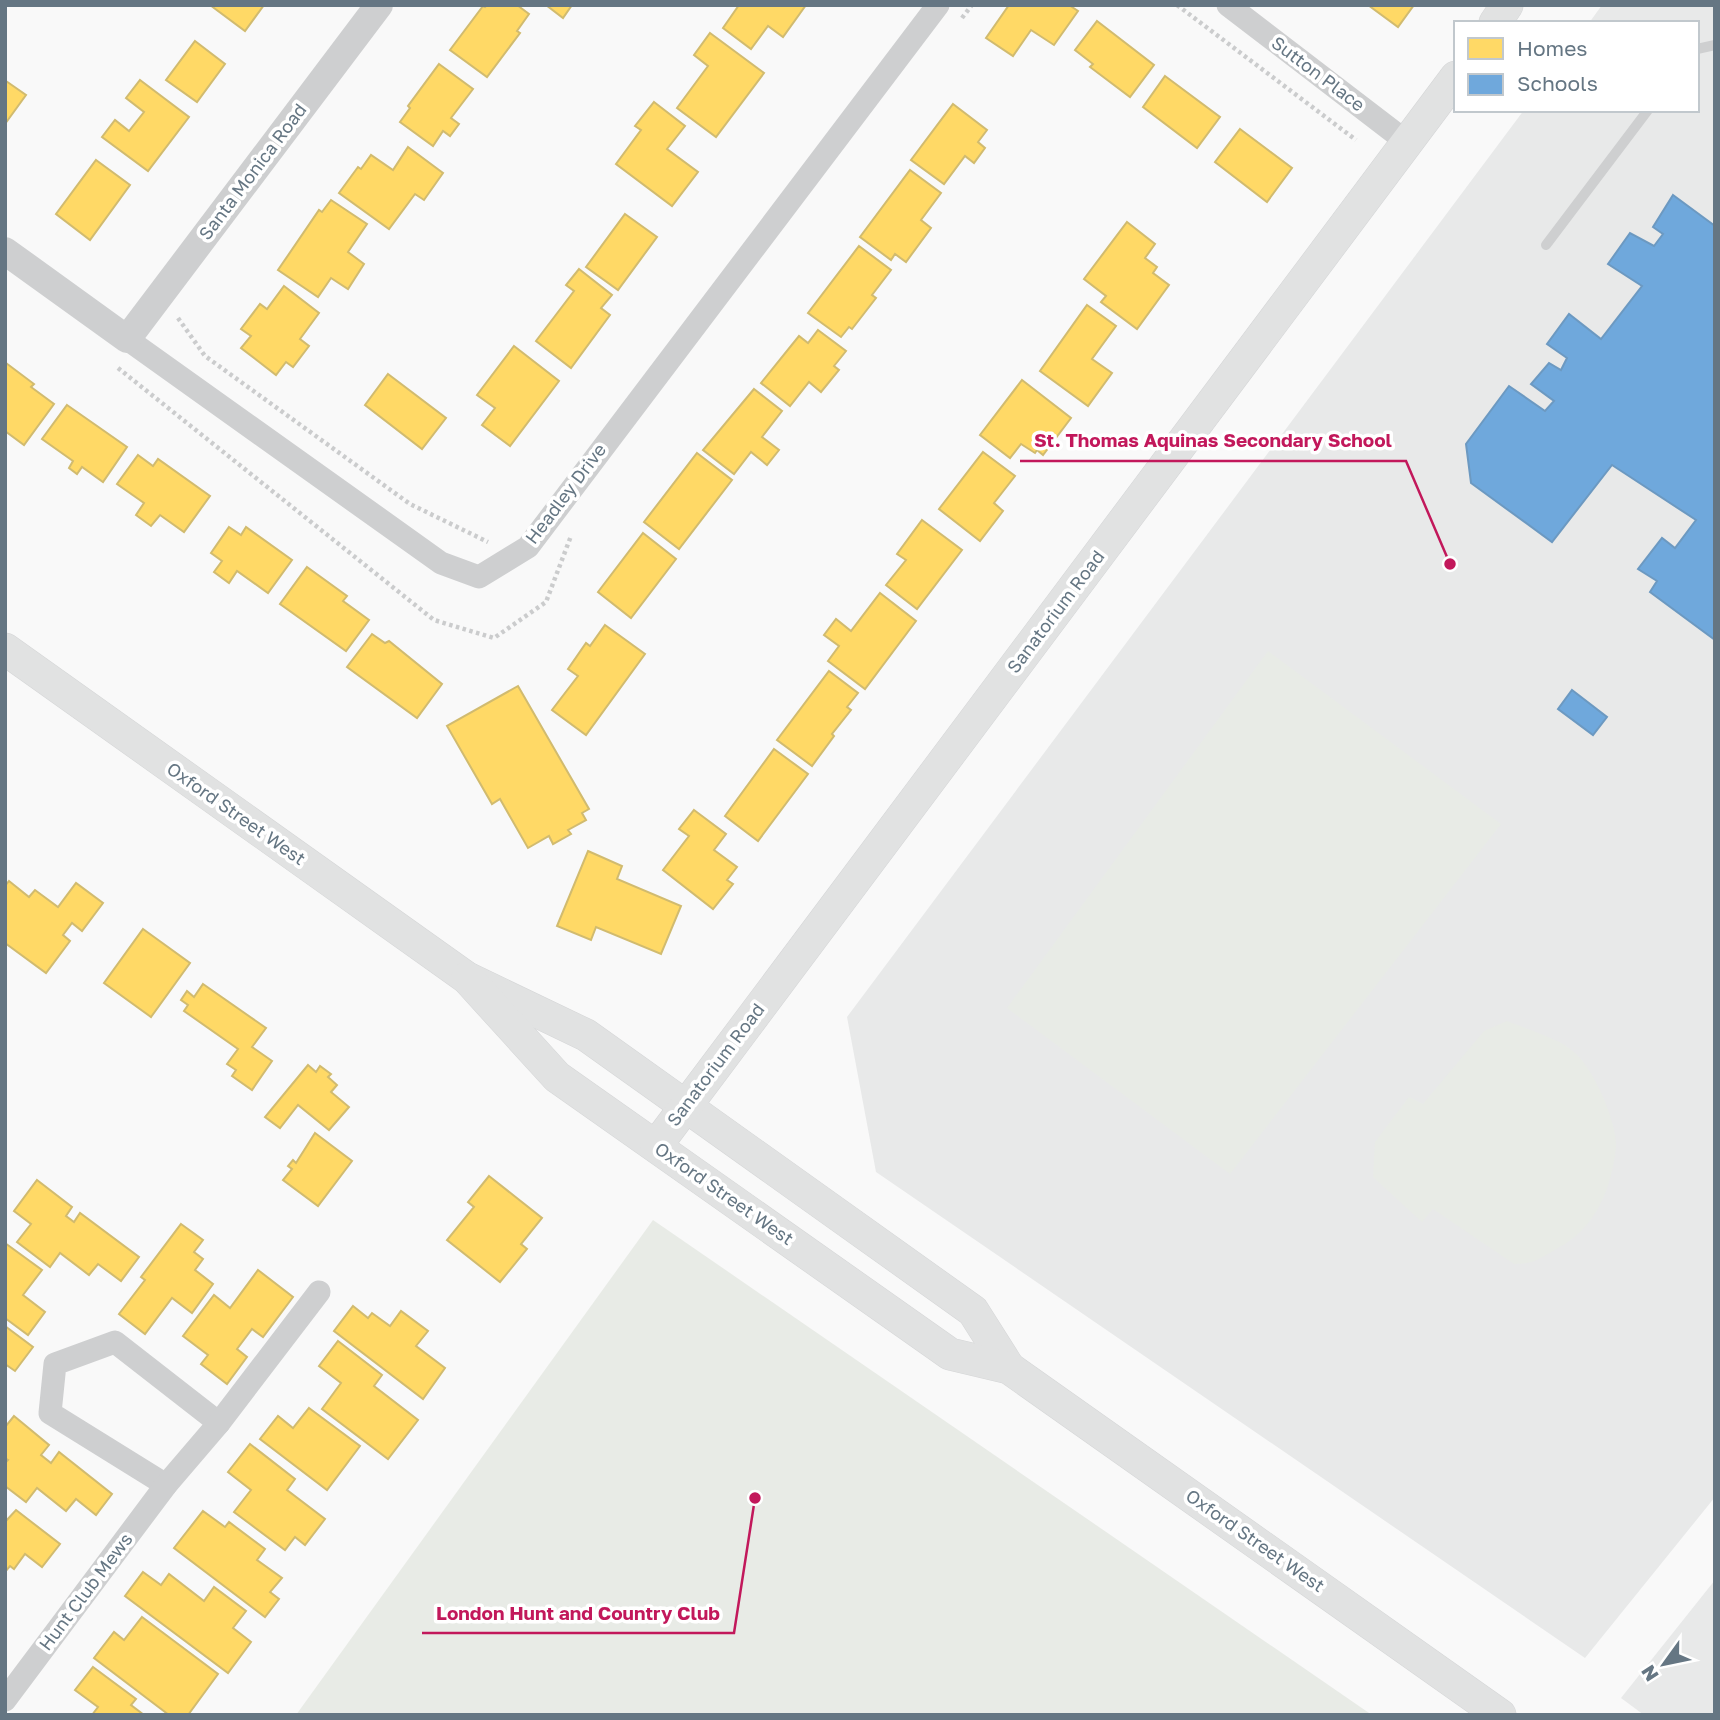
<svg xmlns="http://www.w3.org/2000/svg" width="1720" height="1720" font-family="'Golos Text',sans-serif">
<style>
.built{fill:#e8e9e9}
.green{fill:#e8ebe6}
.homes{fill:#ffd966;stroke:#d1bb6f;stroke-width:2}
.schools{fill:#6fa8dc;stroke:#6c99c1;stroke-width:2}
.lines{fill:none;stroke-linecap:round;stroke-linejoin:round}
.secondary-casing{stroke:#d5d6d7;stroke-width:33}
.path{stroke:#cbcccd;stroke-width:4.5;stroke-dasharray:3.5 3.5;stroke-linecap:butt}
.service{stroke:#cecfd0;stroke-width:10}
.minor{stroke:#cecfd0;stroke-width:23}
.tertiary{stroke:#cecfd0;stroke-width:28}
.secondary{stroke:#e1e2e2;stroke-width:32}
.labels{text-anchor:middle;stroke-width:7;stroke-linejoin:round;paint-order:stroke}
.street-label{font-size:18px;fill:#657683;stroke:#fff}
.leader{fill:none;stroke:#c2185b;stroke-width:2.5}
.callout-dot{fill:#c2185b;stroke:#fff;stroke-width:2.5}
.callout-label{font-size:19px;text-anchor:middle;font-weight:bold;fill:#c2185b;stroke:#fff;stroke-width:7;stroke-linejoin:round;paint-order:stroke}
</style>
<rect width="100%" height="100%" fill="#f9f9f9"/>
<g class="built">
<polygon points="1602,5 1715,5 1715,1497 1585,1658 876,1172 847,1017 1524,110 1697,110 1697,23 1589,23"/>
<polygon points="1715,1580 1715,1715 1644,1715 1621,1698"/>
</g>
<g class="green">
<polygon points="1268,651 1501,824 1230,1174 1007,1008"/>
<path d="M1507,1021C1526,1029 1561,1039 1575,1053C1594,1070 1616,1120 1616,1145C1616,1152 1614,1160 1613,1166C1606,1201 1590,1231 1558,1248C1541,1258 1534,1264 1514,1264L1433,1209L1422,1222L1373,1177L1375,1142L1409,1097L1423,1104L1484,1031Z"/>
<polygon points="653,1220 1372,1715 296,1715"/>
</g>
<g class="homes">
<polygon points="210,5 264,5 245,31"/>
<polygon points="487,5 517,5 529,14 517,31 520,33 487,77 450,50 483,6 485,7"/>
<polygon points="546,5 572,5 563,18"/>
<polygon points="739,5 806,5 783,37 768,26 751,49 723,28"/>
<polygon points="1009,5 1069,5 1078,11 1054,45 1031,30 1013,56 986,38"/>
<polygon points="1368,5 1414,5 1398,27"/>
<polygon points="1097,21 1154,65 1130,97 1090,67 1093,64 1075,50"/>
<polygon points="710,33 764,73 716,137 677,108 708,66 694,55"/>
<polygon points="195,41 225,64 197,102 166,80"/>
<polygon points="439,64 473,89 451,118 459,124 450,136 443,131 433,146 400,122 410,108 408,106"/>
<polygon points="1165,76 1220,117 1197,148 1143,107"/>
<polygon points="140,80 189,117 148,171 102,137 115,120 129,131 144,112 126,98"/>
<polygon points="6,81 26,95 5,124 5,82"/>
<polygon points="654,102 685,126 667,149 698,172 672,206 616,164 641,130 635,126"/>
<polygon points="953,104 987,130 978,142 985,148 974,163 965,156 944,184 911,160"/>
<polygon points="1240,129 1292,168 1267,202 1215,162"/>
<polygon points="408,147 443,173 424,200 415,194 389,229 339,193 358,167 361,169 371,155 393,170"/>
<polygon points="96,160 130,185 90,240 56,214"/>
<polygon points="910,170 941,193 921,220 931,228 906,262 895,254 891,260 860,237"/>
<polygon points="331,200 367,224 348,252 364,264 348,289 331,278 318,297 278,270 319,210 322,212"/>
<polygon points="625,214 657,237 618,290 586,267"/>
<polygon points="1127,222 1155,244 1145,258 1157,267 1153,273 1169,285 1137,329 1101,302 1106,296 1084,279"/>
<polygon points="859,246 891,270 872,295 876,298 852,329 849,327 841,337 808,313"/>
<polygon points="579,269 612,295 601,308 610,315 571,368 536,341 574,291 566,285"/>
<polygon points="284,286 319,313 300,339 309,346 293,367 286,362 276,375 241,348 251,336 241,329 260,304 267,309"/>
<polygon points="1087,305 1116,326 1092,359 1112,373 1088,406 1040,371"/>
<polygon points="818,330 846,351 834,366 839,370 821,392 809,382 790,406 761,383 799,336 808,343"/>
<polygon points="514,346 559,381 510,446 482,425 495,408 477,395"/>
<polygon points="6,363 34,384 31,387 54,404 24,445 5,431"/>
<polygon points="388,374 446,418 422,449 365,405"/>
<polygon points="1022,380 1071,418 1043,455 1037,450 1035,453 1021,444 1010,458 980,435"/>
<polygon points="754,389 782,411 762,437 779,450 767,465 751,452 734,474 703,450"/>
<polygon points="67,405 127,447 103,482 82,467 77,474 69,468 73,461 42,439"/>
<polygon points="983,452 1015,476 994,503 1003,511 980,541 939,509"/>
<polygon points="697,453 732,480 679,549 644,522"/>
<polygon points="138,455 153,466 158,459 210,496 184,532 160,515 151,526 136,515 144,503 117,484"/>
<polygon points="922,520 962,550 917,609 886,585 906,560 897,554"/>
<polygon points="229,527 241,535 246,527 292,560 268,593 237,571 229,583 214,572 222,561 211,553"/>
<polygon points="643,533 676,559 631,618 598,592"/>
<polygon points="307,567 347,596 343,601 369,620 346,651 280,604"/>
<polygon points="880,593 916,621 865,689 828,661 839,646 824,635 836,619 851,631"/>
<polygon points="605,625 645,654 586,735 552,710 578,676 568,669 586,643 590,646"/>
<polygon points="372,634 385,643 389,641 442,684 417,718 347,667"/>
<polygon points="829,671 858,693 847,707 851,710 832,734 834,736 812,766 777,740"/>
<polygon points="518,686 589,809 582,813 586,820 568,830 571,834 553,844 549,836 528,848 500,799 492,804 447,726"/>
<polygon points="774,749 808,774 758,841 725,816"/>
<polygon points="694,810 726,834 714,850 737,867 727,880 733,884 713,909 663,870 689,836 679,829"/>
<polygon points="588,851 622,866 617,879 681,906 661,954 596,927 591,940 557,926"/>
<polygon points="9,881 29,897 35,890 58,907 76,883 103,903 82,931 72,923 63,935 70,941 46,973 5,943 5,886"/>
<polygon points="143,929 190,963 151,1017 104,983"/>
<polygon points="203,984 266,1028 252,1047 272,1061 252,1090 232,1076 236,1070 227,1064 238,1049 184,1011 188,1005 181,1000 187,991 194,997"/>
<polygon points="308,1065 316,1072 320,1066 331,1074 328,1077 337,1085 331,1092 349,1107 329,1130 298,1105 280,1128 265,1117"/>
<polygon points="315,1133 352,1161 318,1206 283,1180 292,1169 288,1166 293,1160 296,1163"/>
<polygon points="489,1176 542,1218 521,1244 527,1249 500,1282 447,1240 474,1207 468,1202"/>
<polygon points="37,1180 72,1207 66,1216 74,1222 80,1213 139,1257 121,1281 98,1264 89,1275 60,1253 50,1267 17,1242 31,1224 14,1211"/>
<polygon points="181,1224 203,1240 194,1252 203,1259 195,1270 213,1284 192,1313 172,1298 145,1334 119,1314 145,1280 141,1277"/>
<polygon points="5,1243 42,1270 23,1295 45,1312 28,1335 5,1318"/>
<polygon points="258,1270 293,1297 263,1337 252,1329 237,1349 247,1357 227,1384 201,1364 208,1355 183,1336 214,1295 230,1308"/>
<polygon points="353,1306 368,1318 372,1313 390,1326 401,1311 428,1331 416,1346 445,1368 423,1399 334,1331"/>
<polygon points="5,1326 33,1347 15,1371 5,1364"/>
<polygon points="338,1341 382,1375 374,1386 418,1420 388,1459 322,1409 341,1383 319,1366"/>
<polygon points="309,1408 360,1446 327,1490 260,1439 278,1416 293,1428"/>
<polygon points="14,1416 49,1445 41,1455 51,1463 59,1452 112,1494 96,1515 76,1499 66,1511 37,1488 26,1502 5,1486 5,1463 8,1460 5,1458 5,1427"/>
<polygon points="250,1444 295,1479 287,1490 325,1519 305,1545 295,1537 285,1550 234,1512 251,1490 228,1472"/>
<polygon points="16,1510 60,1544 42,1567 25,1554 14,1569 10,1566 5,1572 5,1522"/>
<polygon points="203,1511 225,1527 229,1522 265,1549 257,1560 282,1578 270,1592 279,1599 265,1617 174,1548"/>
<polygon points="143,1572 161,1585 169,1574 204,1601 214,1587 246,1611 233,1628 251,1642 228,1673 125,1596"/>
<polygon points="142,1617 218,1674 188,1715 169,1715 94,1658 114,1632 124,1640"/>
<polygon points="93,1667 136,1699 131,1705 144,1715 92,1715 98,1707 75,1690"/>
</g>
<g class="schools">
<polygon points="1673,195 1715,226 1715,640 1650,592 1657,581 1638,569 1662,538 1675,548 1696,520 1612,465 1552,542 1471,483 1466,444 1509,386 1545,411 1554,401 1531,384 1549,363 1561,370 1567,358 1547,344 1569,314 1601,339 1642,286 1608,264 1630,233 1654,246 1663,234 1653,227"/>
<polygon points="1572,690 1607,717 1593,735 1558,709"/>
</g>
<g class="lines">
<defs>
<g id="secondary">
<polyline points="1495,23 1507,5"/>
<polyline points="5,649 467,978 586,1035 973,1311 1009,1368"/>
<polyline points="467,978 557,1077 950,1354 1009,1368 1500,1715"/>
<polyline points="656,1146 1456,77"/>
</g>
</defs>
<use href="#secondary" class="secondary-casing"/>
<g class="path">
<polyline points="1177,5 1356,140"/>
<polyline points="962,18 972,5"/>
<polyline points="178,318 205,356 410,504 488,542"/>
<polyline points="118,368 434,620 494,638 546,602 571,536"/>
</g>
<g class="service">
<polyline points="1697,49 1715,45"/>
<polyline points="1546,245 1648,110"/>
</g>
<g class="minor">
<polyline points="1228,5 1408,143"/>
<polyline points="127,339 441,563 479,577 528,547 938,5"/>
<polyline points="166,1485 50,1413 55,1364 115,1342 219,1423"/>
<polyline points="5,1700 166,1485 219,1423 319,1292"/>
</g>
<polyline class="tertiary" points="5,251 127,339 379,5"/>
<use href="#secondary" class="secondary"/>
</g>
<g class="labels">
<g class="street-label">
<text transform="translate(1318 74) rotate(37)" y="6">Sutton Place</text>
<text transform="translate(253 172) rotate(-53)" y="6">Santa Monica Road</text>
<text transform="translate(566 494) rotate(-53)" y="6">Headley Drive</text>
<text transform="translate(1056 612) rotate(-53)" y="6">Sanatorium Road</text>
<text transform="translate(236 814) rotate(35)" y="6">Oxford Street West</text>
<text transform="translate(716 1065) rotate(-53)" y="6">Sanatorium Road</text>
<text transform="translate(724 1194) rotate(35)" y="6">Oxford Street West</text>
<text transform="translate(1255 1541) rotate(35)" y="6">Oxford Street West</text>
<text transform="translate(86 1592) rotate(-53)" y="6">Hunt Club Mews</text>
</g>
</g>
<path class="leader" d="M1450 564L1406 461H1020M755 1498L734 1633H422"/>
<g class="callout-dot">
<circle cx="1450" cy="564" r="7"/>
<circle cx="755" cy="1498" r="7"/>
</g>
<g class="callout-label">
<text x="1213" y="447">St. Thomas Aquinas Secondary School</text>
<text x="578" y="1620">London Hunt and Country Club</text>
</g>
<rect width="1720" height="1720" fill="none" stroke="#657683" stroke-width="14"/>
<rect x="1454" y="21" width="245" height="91" fill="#ffffff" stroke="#c1c8cd" stroke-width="2"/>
<rect x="1468" y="38" width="35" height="21" fill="#ffd966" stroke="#c1c8cd" stroke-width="2"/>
<text x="1517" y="56" font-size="21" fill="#657683">Homes</text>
<rect x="1468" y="74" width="35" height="21" fill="#6fa8dc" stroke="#c1c8cd" stroke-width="2"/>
<text x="1517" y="91" font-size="21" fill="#657683">Schools</text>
<g transform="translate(1664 1664) rotate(237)" stroke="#ffffff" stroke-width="5" paint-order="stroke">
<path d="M0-5L12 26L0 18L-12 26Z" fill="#657683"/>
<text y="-10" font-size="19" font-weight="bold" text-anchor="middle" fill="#657683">N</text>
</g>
</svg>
